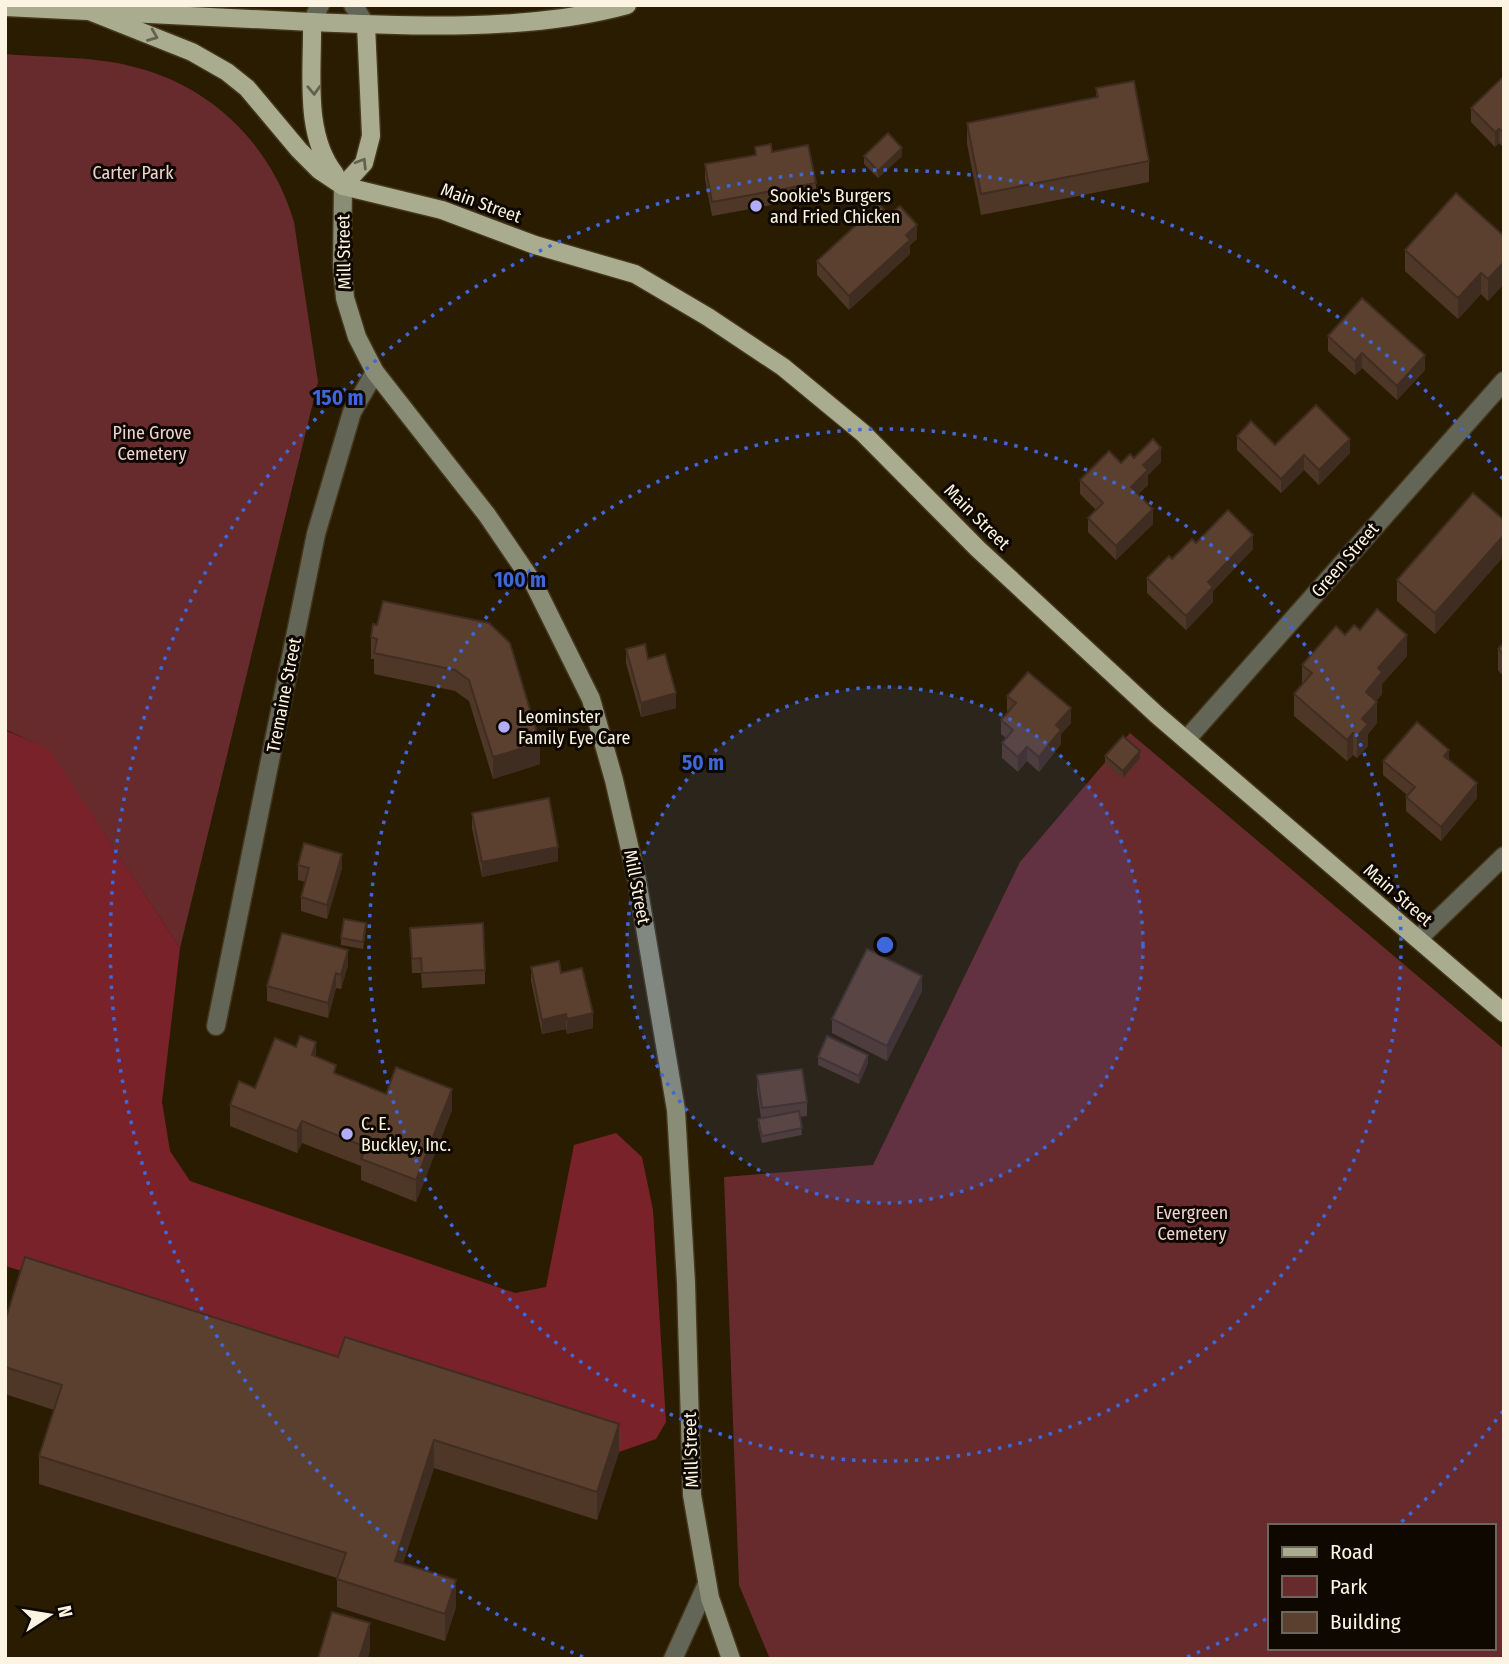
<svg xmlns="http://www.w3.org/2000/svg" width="1509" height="1664" font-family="'Fira Sans Condensed',sans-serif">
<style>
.green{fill:#672b2d;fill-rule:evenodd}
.forest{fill:#792229}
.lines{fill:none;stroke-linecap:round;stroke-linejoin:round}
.street-casing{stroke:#43361b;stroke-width:21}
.secondary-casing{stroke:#43361b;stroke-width:21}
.primary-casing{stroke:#43361b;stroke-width:21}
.street{stroke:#636557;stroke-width:18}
.secondary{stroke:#8a8d76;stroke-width:18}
.primary{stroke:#a9ac8f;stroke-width:18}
.wall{fill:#4f3728}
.shaded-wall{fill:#402d21}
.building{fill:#5c402f;stroke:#402d21;stroke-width:2}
.oneway{stroke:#63624f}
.ring{fill:none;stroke:#3e67da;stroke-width:3.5;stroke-dasharray:3.5 7}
.poi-dot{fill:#b3adf9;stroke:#0e0801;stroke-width:2.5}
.labels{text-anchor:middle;stroke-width:6;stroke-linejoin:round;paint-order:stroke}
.park-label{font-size:18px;fill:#edd2d1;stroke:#0e0801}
.poi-label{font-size:18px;fill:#fcf3e2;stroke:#0e0801;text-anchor:start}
.street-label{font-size:18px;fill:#fcf3e2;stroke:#0e0801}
.centre{fill:#3e67da;stroke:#0e0801;stroke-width:3.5}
.ring-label{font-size:21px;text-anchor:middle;font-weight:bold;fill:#3e67da;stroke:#0e0801;stroke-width:6;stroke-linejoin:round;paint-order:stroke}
</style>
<rect width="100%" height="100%" fill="#2a1c00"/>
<g class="green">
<path d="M5,54C48,58 97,56 138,68C214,88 272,147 294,222L318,382L180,948L49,750L5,729Z"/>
<path d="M1130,733L1504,1049V1659H770L739,1585L724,1177L873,1165L1020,862ZM1269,1526H1493V1648H1269Z"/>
</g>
<polygon class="forest" points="5,730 49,749 180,948 162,1102 170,1151 190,1181 515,1293 546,1287 574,1145 616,1133 642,1157 653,1210 666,1422 656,1439 619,1452 345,1365 5,1266"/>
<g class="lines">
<defs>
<g id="street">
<polyline points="353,5 366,25"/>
<polyline points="312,22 320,5"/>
<polyline points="1186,740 1504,381"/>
<polyline points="1418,939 1504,856"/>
<polyline points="216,1026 316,534 352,412 375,372"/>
<polyline points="673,1659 707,1584"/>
</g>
<polyline id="secondary" points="343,186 342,264 345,298 357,337 375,372 487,515 534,584 591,699 614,780 637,880 676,1110 686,1283 692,1495 710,1598 731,1659"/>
<g id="primary">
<path d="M5,7C101,12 197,16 293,21C398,26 525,33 627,5"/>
<polyline points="89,11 192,52 227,72 247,88 299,150 319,170 343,186 442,210 535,245 635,274 708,317 783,367 863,433 978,549 1157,715 1504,1013"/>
<path d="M312,22C313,71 303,134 335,174"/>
<polyline points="343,186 364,163 371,136 366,25"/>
</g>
</defs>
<use href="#street" class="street-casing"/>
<use href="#secondary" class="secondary-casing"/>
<use href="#primary" class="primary-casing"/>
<use href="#street" class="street"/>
<use href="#secondary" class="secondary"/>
<use href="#primary" class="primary"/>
</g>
<g class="wall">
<polygon points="1504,76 1504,148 1499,143 1495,147 1471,122 1471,108"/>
<polygon points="1096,88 1149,161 1149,182 981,215 967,144 967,123 1096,98"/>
<polygon points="755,147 816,183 816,197 712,216 705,179 705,164 755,155"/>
<polygon points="864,156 902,156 878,178 864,164"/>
<polygon points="889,215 917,239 910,245 910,254 849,310 817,275 817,261"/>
<polygon points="1504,236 1504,284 1488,301 1481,294 1458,319 1405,271 1405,250"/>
<polygon points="1328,336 1425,370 1397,400 1362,368 1355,375 1328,351"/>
<polygon points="1237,436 1275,445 1350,453 1319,485 1304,470 1281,493 1237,450"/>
<polygon points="1134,458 1161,462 1148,475 1148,485 1138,494 1153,524 1116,560 1088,532 1088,518 1096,510 1080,494 1080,480"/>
<polygon points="1504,520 1504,556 1435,634 1397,601 1397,580"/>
<polygon points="1196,543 1253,549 1213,591 1213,602 1186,630 1147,593 1147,578"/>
<polygon points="489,623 540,764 493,779 469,701 455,691 374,674 374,659 371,659 371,637 377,625"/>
<polygon points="1360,630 1407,656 1382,684 1382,694 1376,701 1377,723 1368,734 1368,746 1357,758 1353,755 1347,761 1294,716 1294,694 1302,685 1302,665 1345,635"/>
<polygon points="1504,643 1504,677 1498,670 1498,649"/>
<polygon points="626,649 648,659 676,708 641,717 626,663"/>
<polygon points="1007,696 1071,723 1061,734 1061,744 1039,772 1027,761 1018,772 1002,758 1002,743 1006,738 1001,734 1001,720 1009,711 1007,711"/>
<polygon points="1105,756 1140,758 1123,778 1105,763"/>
<polygon points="1449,760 1477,798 1441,841 1406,811 1406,797 1407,795 1383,775 1383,761"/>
<polygon points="472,813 558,861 482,877 472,828"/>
<polygon points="298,865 342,868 327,919 301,911 301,897 305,882 298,880"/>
<polygon points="410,928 485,970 485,984 422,988 421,973 412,973"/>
<polygon points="366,930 363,949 341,945 341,938"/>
<polygon points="348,965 341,989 336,988 328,1018 267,1001 267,986"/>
<polygon points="531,967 561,973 593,1028 567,1034 566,1029 542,1034 531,981"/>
<polygon points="922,991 887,1061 832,1033 832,1019"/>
<polygon points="316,1057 336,1074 386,1094 452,1110 416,1202 361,1180 361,1166 302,1143 297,1153 230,1126 230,1105"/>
<polygon points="818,1057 868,1063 859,1084 818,1065"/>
<polygon points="757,1075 807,1102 807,1116 800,1117 802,1135 762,1143 758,1126 758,1119 761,1118 757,1090"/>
<polygon points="5,1321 619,1452 597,1520 434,1468 403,1563 456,1607 445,1641 337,1607 337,1578 39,1484 39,1456 54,1410 5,1394"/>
</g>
<g class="shaded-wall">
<polygon points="1499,129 1499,143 1495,147 1495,132"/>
<polygon points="902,148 902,156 878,178 878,171"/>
<polygon points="917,225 917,239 910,245 910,254 849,310 849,296 906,235"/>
<polygon points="1504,262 1504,284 1488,301 1488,279"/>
<polygon points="1481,273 1481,294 1458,319 1458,298"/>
<polygon points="1362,353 1362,368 1355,375 1355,361"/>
<polygon points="1425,355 1425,370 1397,400 1397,386"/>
<polygon points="1350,439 1350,453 1319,485 1319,470"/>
<polygon points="1161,448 1161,462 1148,475 1148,485 1131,501 1131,487 1143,465"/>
<polygon points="1304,455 1304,470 1281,493 1281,479"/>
<polygon points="1153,509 1153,524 1116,560 1116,546"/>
<polygon points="1253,535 1253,549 1213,591 1213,602 1186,630 1186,616 1208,582"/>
<polygon points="1504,535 1504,556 1435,634 1435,613"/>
<polygon points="1407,635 1407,656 1382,684 1382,694 1366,713 1366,692 1378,668"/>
<polygon points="676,693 676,708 641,717 641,703"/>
<polygon points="1377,702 1377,723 1368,734 1368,746 1357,758 1357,737 1362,719"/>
<polygon points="1071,708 1071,723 1061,734 1061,744 1039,772 1039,757 1056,725"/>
<polygon points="1353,733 1353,755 1347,761 1347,740"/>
<polygon points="540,743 540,764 493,779 493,757"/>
<polygon points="1027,747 1027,761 1018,772 1018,757"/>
<polygon points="1449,750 1449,764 1444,756"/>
<polygon points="1140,751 1140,758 1123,778 1123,771"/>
<polygon points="1477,783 1477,798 1441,841 1441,827"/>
<polygon points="558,847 558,861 482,877 482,862"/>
<polygon points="342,854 342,868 327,919 327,905"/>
<polygon points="348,950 348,965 341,989 341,975"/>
<polygon points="336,973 336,988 328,1018 328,1003"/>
<polygon points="922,976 922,991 887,1061 887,1046"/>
<polygon points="593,1013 593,1028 567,1034 567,1019"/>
<polygon points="566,1014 566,1029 542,1034 542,1020"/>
<polygon points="316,1042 316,1063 312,1055"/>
<polygon points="868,1055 868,1063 859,1084 859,1076"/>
<polygon points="452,1089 452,1110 416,1202 416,1180"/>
<polygon points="302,1121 302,1143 297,1153 297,1131"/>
<polygon points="619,1424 619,1452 597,1520 597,1492"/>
<polygon points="434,1440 434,1468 395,1588 395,1561"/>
<polygon points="456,1580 456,1607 445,1641 445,1614"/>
<polygon points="370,1623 370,1651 368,1659 359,1659"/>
</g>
<g class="building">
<polygon points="1504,76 1504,133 1499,129 1495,132 1471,108"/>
<polygon points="1134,81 1149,161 981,194 967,123 1098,97 1096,88"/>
<polygon points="888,133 902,148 878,171 864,156"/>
<polygon points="771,144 772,152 808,145 816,183 712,202 705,164 756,155 755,147"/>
<polygon points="1456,193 1504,236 1504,262 1488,279 1481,273 1458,298 1405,250"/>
<polygon points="879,204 889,215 900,206 917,225 906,235 910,240 849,296 817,261"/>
<polygon points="1362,298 1425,355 1397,386 1362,353 1355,361 1328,336"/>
<polygon points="1316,405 1350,439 1319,470 1304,455 1281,479 1237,436 1251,421 1275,445"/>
<polygon points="1153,439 1161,448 1143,465 1148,470 1131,487 1153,509 1116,546 1088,518 1103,503 1080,480 1109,451 1121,463 1130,454 1134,458"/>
<polygon points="1473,493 1504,520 1504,535 1435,613 1397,580"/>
<polygon points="1228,510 1253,535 1208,582 1213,587 1186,616 1147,578 1169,556 1172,559 1192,539 1196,543"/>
<polygon points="383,601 489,623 510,643 540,743 493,757 469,680 455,670 374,653 377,639 371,637 373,624 377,625"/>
<polygon points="1377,609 1407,635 1378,668 1382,672 1366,692 1377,702 1362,719 1368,724 1357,737 1353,733 1347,740 1294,694 1312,673 1302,665 1336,626 1345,635 1354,625 1360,630"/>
<polygon points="1504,643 1504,655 1498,649"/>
<polygon points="645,644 648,659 665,654 676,693 641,703 626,649"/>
<polygon points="1028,672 1071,708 1056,725 1061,730 1039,757 1027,747 1018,757 1002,743 1013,730 1001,720 1016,703 1007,696"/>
<polygon points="1417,722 1449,750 1444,756 1477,783 1441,827 1406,797 1415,787 1383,761"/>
<polygon points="1123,736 1140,751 1123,771 1105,756"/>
<polygon points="549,798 558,847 482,862 472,813"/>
<polygon points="304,843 342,854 327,905 301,897 309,868 298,865"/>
<polygon points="344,919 366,923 363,942 341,938"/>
<polygon points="483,923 485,970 422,973 421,958 412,959 410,928"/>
<polygon points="282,933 348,950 341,975 336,973 328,1003 267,986"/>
<polygon points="867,949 922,976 887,1046 832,1019"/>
<polygon points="559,961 561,973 582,968 593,1013 567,1019 566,1014 542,1020 531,967"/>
<polygon points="300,1036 316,1042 312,1055 336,1065 334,1073 386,1094 396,1067 452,1089 416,1180 361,1159 366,1147 302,1121 297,1131 230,1105 239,1081 255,1088 275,1038 296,1047"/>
<polygon points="827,1036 868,1055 859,1076 818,1057"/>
<polygon points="802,1069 807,1102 762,1108 757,1075"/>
<polygon points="799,1111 802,1128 762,1136 758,1119"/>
<polygon points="25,1257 338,1357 345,1337 619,1424 597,1492 434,1440 395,1561 456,1580 445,1614 337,1579 346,1553 39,1456 62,1385 5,1367 5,1321"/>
<polygon points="332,1612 370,1623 359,1659 318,1659"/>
</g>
<defs><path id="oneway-chevron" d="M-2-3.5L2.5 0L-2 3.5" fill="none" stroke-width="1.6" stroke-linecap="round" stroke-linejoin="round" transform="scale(1.75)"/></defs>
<g class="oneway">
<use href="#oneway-chevron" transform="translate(153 36) rotate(22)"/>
<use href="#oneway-chevron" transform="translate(314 90) rotate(88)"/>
<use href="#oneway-chevron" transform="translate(362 163) rotate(-58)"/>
</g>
<circle cx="885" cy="945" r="258" fill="#3e67da" fill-opacity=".12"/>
<g class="ring">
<circle cx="885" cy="945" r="258"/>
<circle cx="885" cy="945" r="516"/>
<path d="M1503 1411A774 774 0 0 1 1398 1525M1266 1619A774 774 0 0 1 1187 1657M583 1657A774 774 0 1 1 1503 479"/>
</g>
<g class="poi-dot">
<circle cx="756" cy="206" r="7"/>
<circle cx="504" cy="727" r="7"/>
<circle cx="347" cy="1134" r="7"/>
</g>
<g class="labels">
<g class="park-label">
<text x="133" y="179">Carter Park</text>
<text x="152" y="439">Pine Grove<tspan x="152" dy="21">Cemetery</tspan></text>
<text x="1192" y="1219">Evergreen<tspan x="1192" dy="21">Cemetery</tspan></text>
</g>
<g class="poi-label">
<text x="770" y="202">Sookie's Burgers<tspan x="770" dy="21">and Fried Chicken</tspan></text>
<text x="518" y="723">Leominster<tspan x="518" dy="21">Family Eye Care</tspan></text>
<text x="361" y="1130">C. E.<tspan x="361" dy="21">Buckley, Inc.</tspan></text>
</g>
<g class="street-label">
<text transform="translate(481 203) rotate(20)" y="6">Main Street</text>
<text transform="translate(344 252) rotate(-91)" y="6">Mill Street</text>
<text transform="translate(977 517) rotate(45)" y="6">Main Street</text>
<text transform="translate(1345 560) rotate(-49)" y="6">Green Street</text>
<text transform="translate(284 695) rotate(-79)" y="6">Tremaine Street</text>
<text transform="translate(637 887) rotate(79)" y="6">Mill Street</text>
<text transform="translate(1398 895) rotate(41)" y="6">Main Street</text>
<text transform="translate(691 1450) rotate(-92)" y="6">Mill Street</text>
</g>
</g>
<circle cx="885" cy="945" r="10" class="centre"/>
<g class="ring-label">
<text x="338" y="405">150 m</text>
<text x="520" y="587">100 m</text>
<text x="703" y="770">50 m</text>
</g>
<rect width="1509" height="1664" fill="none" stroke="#fcf3e2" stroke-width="14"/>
<rect x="1268" y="1524" width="228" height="126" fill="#0e0801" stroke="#6d665b" stroke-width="2"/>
<rect x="1282" y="1547" width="35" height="10" fill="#a9ac8f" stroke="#6d665b" stroke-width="2"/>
<text x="1330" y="1559" font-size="21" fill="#fcf3e2">Road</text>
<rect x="1282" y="1576" width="35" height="21" fill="#672b2d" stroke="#6d665b" stroke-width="2"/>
<text x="1330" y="1594" font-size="21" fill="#fcf3e2">Park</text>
<rect x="1282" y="1612" width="35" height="21" fill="#5c402f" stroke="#6d665b" stroke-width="2"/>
<text x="1330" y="1629" font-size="21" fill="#fcf3e2">Building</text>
<g transform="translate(49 1615) rotate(78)" stroke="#0e0801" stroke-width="5" paint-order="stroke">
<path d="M0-5L12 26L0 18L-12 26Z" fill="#fcf3e2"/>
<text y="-10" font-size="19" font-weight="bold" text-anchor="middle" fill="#fcf3e2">N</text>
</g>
</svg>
